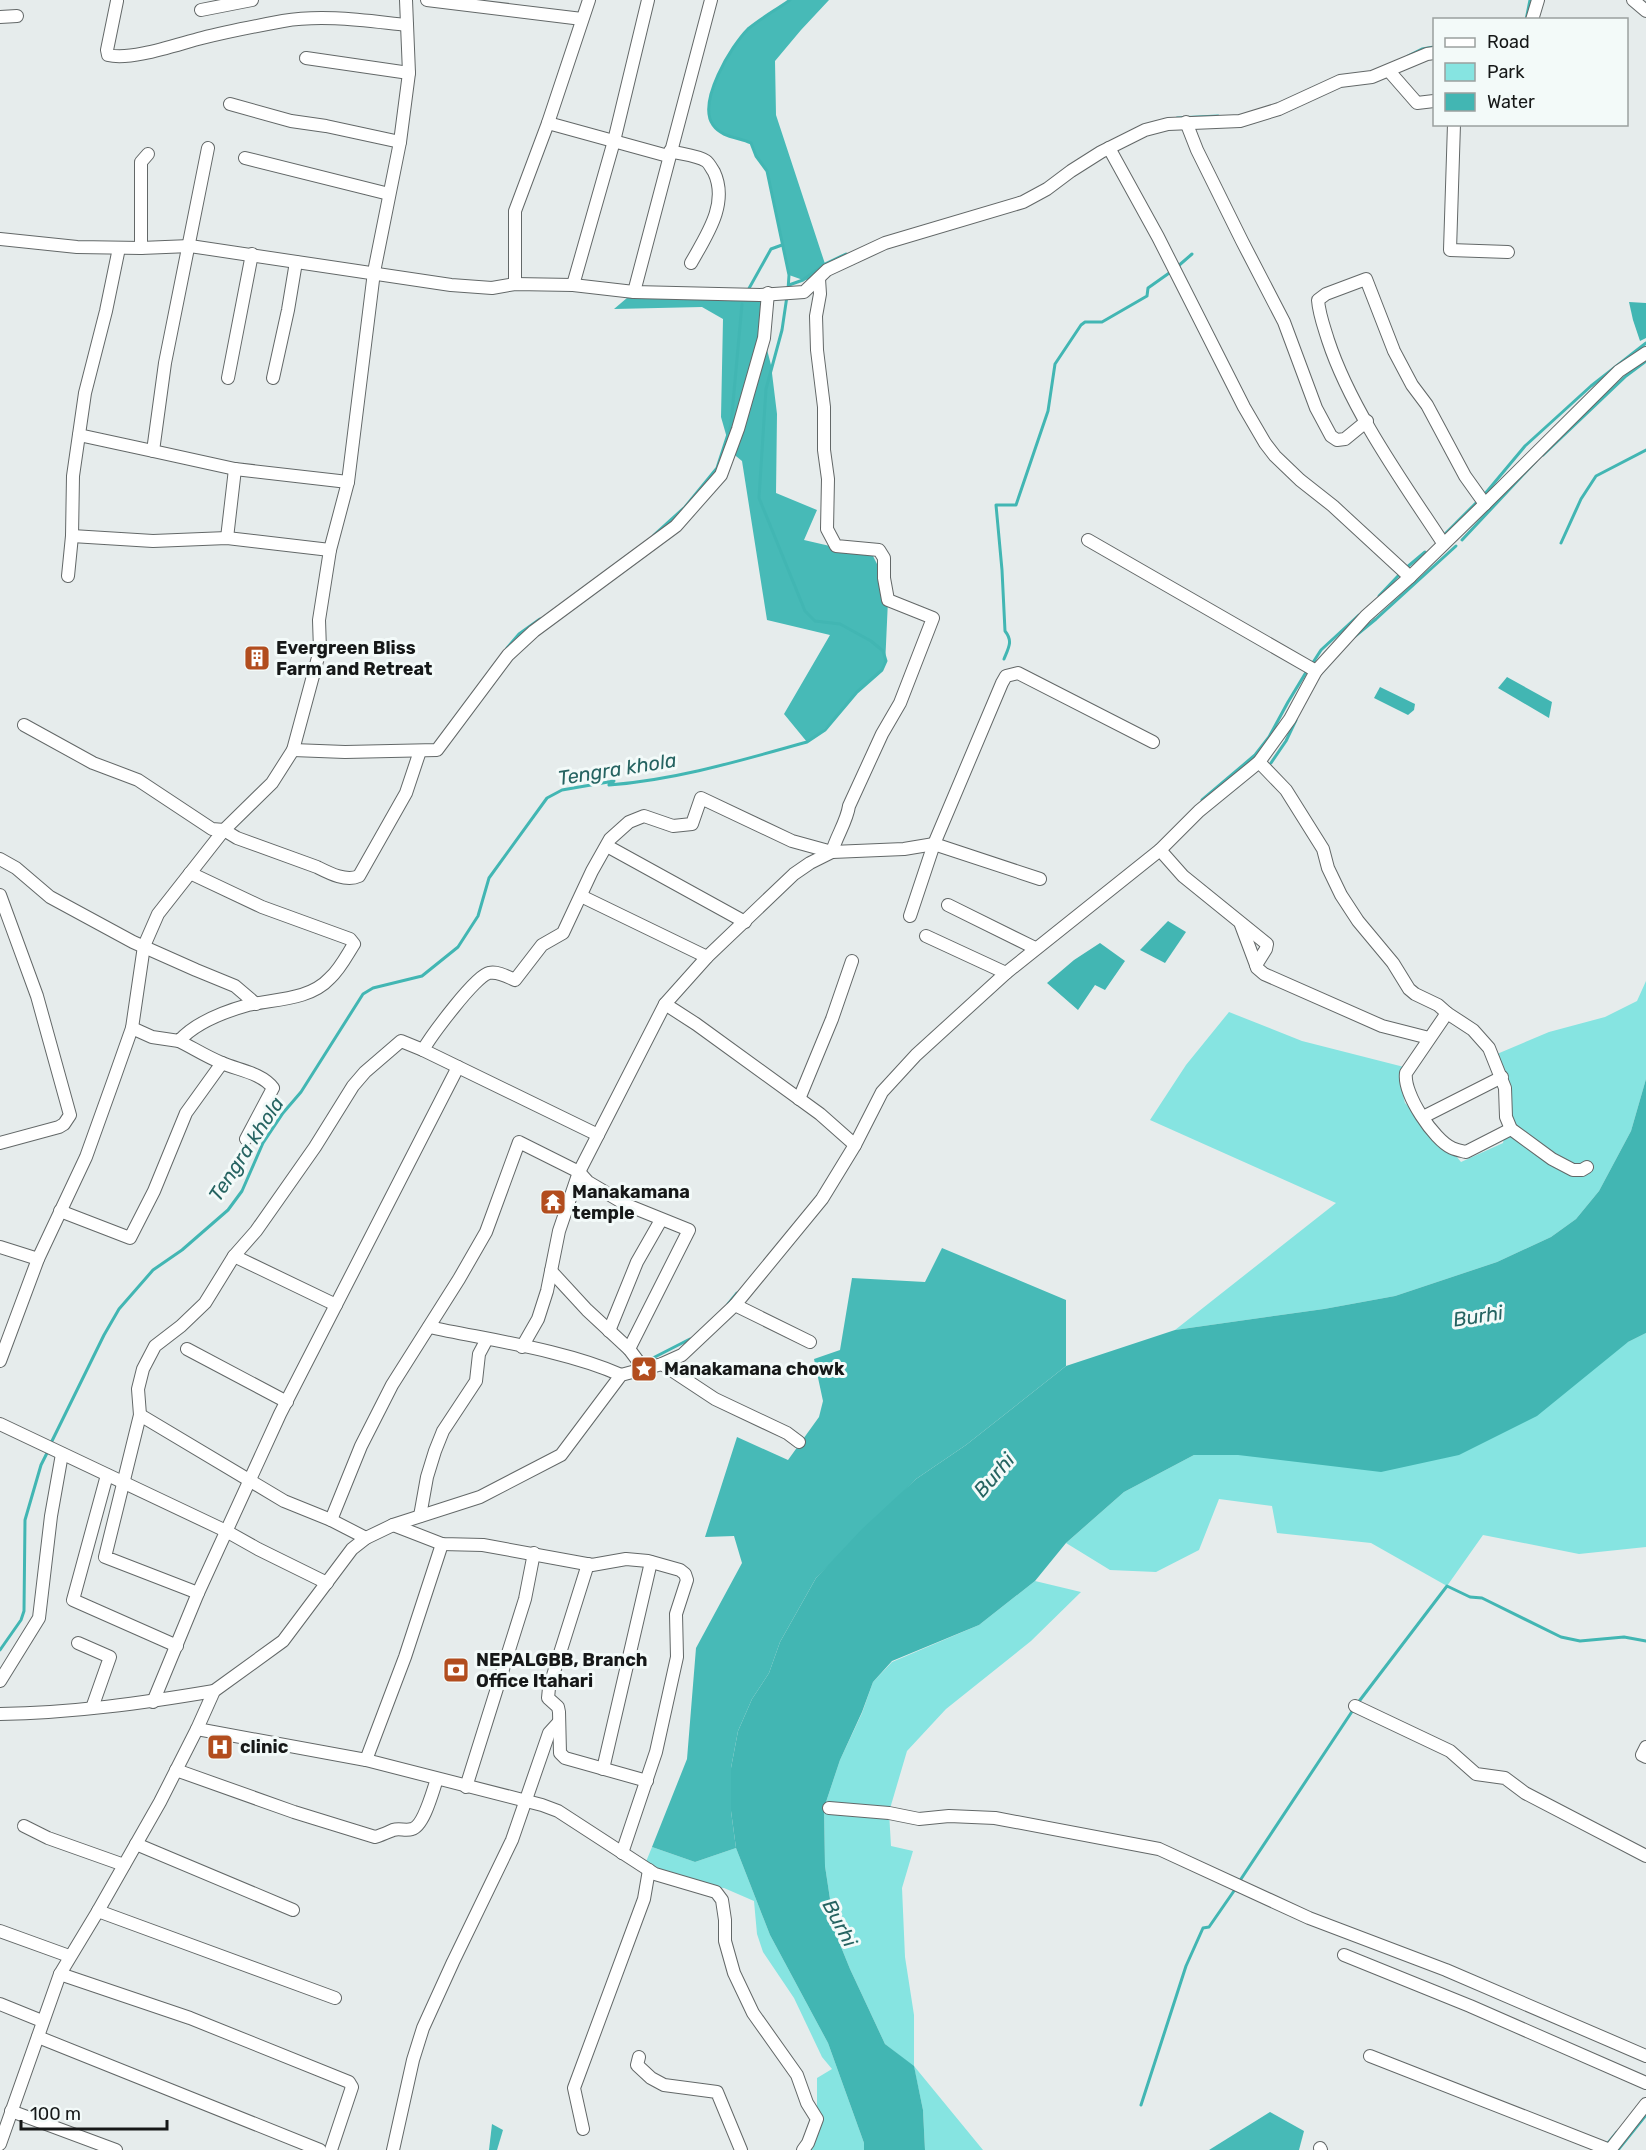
<svg xmlns="http://www.w3.org/2000/svg" width="1646" height="2150" font-family="Rubik,sans-serif">
<style>
.green{fill:#86e4e1}
.forest{fill:#47bab7}
.water{fill:#42b6b3}
.lines{fill:none;stroke-linecap:round;stroke-linejoin:round}
.stream{stroke:#42b6b3;stroke-width:3}
.minor-casing{stroke:#636868;stroke-width:14}
.minor{stroke:#fff;stroke-width:12}
.labels{text-anchor:middle;stroke-width:6;stroke-linejoin:round;paint-order:stroke}
.poi-label{font-size:18px;font-weight:bold;fill:#161818;stroke:#f3faf9;text-anchor:start}
.water-label{font-size:20px;font-style:italic;fill:#256361;stroke:#f3faf9}
</style>
<rect width="100%" height="100%" fill="#e6ecec"/>
<g class="green">
<polygon points="1646,981 1646,1079 1631,1131 1599,1191 1576,1219 1551,1237 1497,1262 1395,1296 1324,1309 1175,1330 1336,1203 1150,1120 1186,1065 1229,1012 1302,1041 1404,1067 1401,1087 1405,1103 1437,1133 1461,1162 1503,1143 1510,1102 1497,1054 1549,1032 1605,1017 1637,1001"/>
<polygon points="1646,1333 1646,1547 1579,1554 1483,1535 1447,1586 1371,1543 1277,1533 1272,1506 1219,1499 1199,1550 1156,1572 1110,1570 1066,1543 1124,1492 1194,1455 1237,1455 1628,1342"/>
<polygon points="1035,1581 1081,1592 1031,1641 946,1709 907,1751 889,1812 891,1846 913,1851 902,1888 905,1957 914,2015 914,2066 983,2150 925,2150 923,2110 914,2067 885,2044 850,1969 835,1932 825,1866 824,1808 840,1760 862,1713 873,1682 892,1662 979,1625"/>
<polygon points="652,1847 695,1862 736,1848 770,1935 828,2043 864,2143 864,2150 803,2150 817,2119 817,2078 832,2069 822,2057 794,1998 763,1952 757,1934 754,1901 724,1888 711,1887 643,1869"/>
</g>
<g class="forest">
<path d="M790,0H829L801,30L775,61L776,115L827,270L819,279L803,280L789,275L767,171L756,156L751,143C739,137 722,137 713,125C697,102 731,45 748,29C761,18 776,10 790,0Z"/>
<polygon points="634,292 768,293 764,338 771,365 777,414 776,493 817,510 804,540 873,556 884,578 888,600 885,666 878,675 857,692 820,734 807,742 784,714 830,635 767,620 742,461 731,452 721,417 723,319 702,307 614,309"/>
<polygon points="942,1248 1066,1300 1066,1366 966,1445 916,1479 816,1578 780,1642 769,1673 752,1699 738,1731 731,1768 731,1811 736,1848 695,1862 652,1847 687,1759 696,1648 742,1563 734,1536 705,1537 737,1437 788,1460 819,1417 823,1401 814,1359 840,1350 852,1278 925,1282"/>
<polygon points="1270,2112 1304,2131 1299,2150 1209,2150"/>
<polygon points="492,2124 503,2130 497,2150 489,2150"/>
</g>
<g class="water">
<polygon points="1629,302 1646,303 1646,338 1640,341 1633,320"/>
<polygon points="1507,677 1552,702 1549,718 1498,688"/>
<polygon points="1380,687 1415,704 1414,710 1408,715 1374,698"/>
<polygon points="1168,921 1186,932 1165,963 1140,950"/>
<polygon points="1100,943 1125,961 1105,990 1095,985 1078,1010 1047,983 1074,960"/>
<polygon points="1646,1079 1646,1333 1628,1342 1537,1416 1459,1455 1381,1472 1238,1455 1194,1455 1124,1492 1066,1543 1035,1581 979,1625 892,1661 873,1682 862,1712 840,1760 824,1808 825,1866 835,1932 850,1969 885,2044 914,2066 923,2110 925,2150 864,2150 864,2143 828,2043 770,1935 736,1848 731,1811 731,1768 738,1731 752,1699 769,1673 780,1642 816,1578 862,1529 916,1479 966,1445 1066,1366 1175,1330 1324,1309 1395,1296 1497,1262 1551,1237 1576,1219 1599,1191 1631,1131"/>
</g>
<g class="lines">
<g class="stream">
<polyline points="1526,20 1530,0"/>
<polyline points="1408,56 1422,49 1434,47"/>
<polyline points="1177,118 1218,116"/>
<polyline points="1177,267 1192,254"/>
<polyline points="789,285 803,280 825,264 846,254"/>
<path d="M788,290L789,275L767,171L756,156L751,143C739,137 722,138 713,125C697,102 731,46 748,29C761,18 776,10 790,0"/>
<polyline points="747,292 771,249 782,245"/>
<polyline points="1543,455 1626,376 1646,361"/>
<polyline points="1484,495 1525,446 1591,386 1646,343"/>
<polyline points="654,535 685,507 717,468 731,425 742,304"/>
<polyline points="1443,536 1478,501"/>
<polyline points="1462,540 1536,461"/>
<polyline points="1561,543 1581,499 1596,476 1646,450"/>
<polyline points="1406,568 1425,552"/>
<polyline points="1379,596 1398,576"/>
<polyline points="1354,637 1376,619 1456,546"/>
<polyline points="507,648 519,634 540,619"/>
<path d="M1004,659C1009,647 1013,641 1005,631L1002,570L996,505H1016L1048,411L1055,364L1081,325L1085,322H1102L1147,296L1148,288L1172,271"/>
<polyline points="1312,664 1321,650 1359,615"/>
<polyline points="1271,763 1286,741 1296,720"/>
<polyline points="1202,800 1255,755 1269,737 1288,702 1308,669"/>
<polyline points="728,1304 737,1293"/>
<polyline points="649,1360 690,1339"/>
<path d="M50,1445L104,1335L119,1309L153,1270L182,1250L228,1210L242,1191L263,1143L283,1113L301,1092L363,994L373,988L422,976L458,947L478,916L489,878L547,798L562,790L614,781L609,785C676,780 742,760 807,742L825,730L857,692L882,670L886,661L883,651L871,641L840,624L815,621L805,611L759,498L766,389L782,330L787,296"/>
<polyline points="0,1650 21,1620 24,1611 25,1520 41,1465 48,1451"/>
<polyline points="1357,1704 1447,1586 1470,1597 1482,1598 1561,1637 1580,1641 1624,1637 1646,1641"/>
<polyline points="1239,1882 1353,1710"/>
<polyline points="1141,2105 1186,1966 1203,1928 1209,1927 1236,1888"/>
<polyline points="1608,2143 1617,2132"/>
<polyline points="1618,2150 1646,2115"/>
</g>
<defs>
<g id="minor">
<polyline points="427,0 582,19"/>
<polyline points="1633,0 1646,11"/>
<path d="M117,1L107,50L108,55C131,61 178,44 202,38C229,31 256,26 283,21C324,14 367,21 407,25"/>
<polyline points="201,10 252,0"/>
<polyline points="0,17 17,16"/>
<polyline points="1532,20 1538,0"/>
<polyline points="306,58 409,73"/>
<polyline points="1389,71 1417,103 1434,101"/>
<polyline points="230,104 291,121 326,126 400,142"/>
<polyline points="1186,122 1197,150 1242,241 1284,322 1316,408 1331,436 1337,440 1345,439 1367,421"/>
<polyline points="548,123 668,156"/>
<polyline points="1454,124 1450,250 1508,252"/>
<polyline points="208,148 165,363 153,451 235,469 348,482"/>
<polyline points="1109,148 1158,237 1244,407 1265,443 1275,456 1300,480 1333,506 1410,577"/>
<path d="M670,151C680,154 697,155 706,161C709,163 712,169 714,172C729,204 706,236 691,263"/>
<polyline points="245,158 389,194"/>
<polyline points="0,239 77,247 141,248 190,246 451,285 492,288 515,284 573,285 634,292 760,295 804,292 827,270 885,243 1023,202 1047,189 1071,171 1101,152 1145,130 1168,124 1240,121 1279,109 1340,81 1372,77 1427,54 1434,53"/>
<polyline points="141,248 141,162 148,154"/>
<polyline points="515,284 515,211 548,123 589,0"/>
<polyline points="573,285 614,141 648,0"/>
<polyline points="634,292 711,0"/>
<polyline points="228,378 252,254"/>
<polyline points="273,378 288,310 296,262"/>
<polyline points="79,435 153,451"/>
<polyline points="72,536 153,541 227,538 330,550"/>
<polyline points="227,538 235,469"/>
<polyline points="1088,540 1316,671"/>
<path d="M1443,543C1403,482 1351,410 1328,340C1324,327 1319,314 1318,300L1326,294L1366,279L1394,351L1412,385L1427,405L1465,476L1485,504"/>
<polyline points="68,576 72,536 73,476 85,393 106,311 119,248"/>
<path d="M24,725L93,763L138,780L212,829L224,830L237,838L317,867C329,873 346,882 359,876L406,793L420,751"/>
<polyline points="293,750 345,752 437,750 508,655 534,631 676,526 721,475 738,429 764,338 768,293"/>
<path d="M1259,762L1286,790L1323,849L1328,868L1341,895L1358,921L1393,963L1409,989L1415,994L1438,1005L1447,1013L1406,1073C1403,1094 1434,1140 1452,1148C1456,1150 1462,1151 1466,1152L1511,1129"/>
<polyline points="607,846 745,922"/>
<polyline points="1160,850 1183,876 1267,944 1266,949 1256,965 1257,968 1264,974 1382,1026 1429,1038"/>
<polyline points="0,859 16,868 50,897 133,942 196,970 235,986 256,1004"/>
<polyline points="0,895 37,996 70,1115 64,1124 59,1127 0,1143"/>
<polyline points="581,896 707,957"/>
<polyline points="948,905 1035,948"/>
<polyline points="910,916 934,844 1002,683 1006,676 1018,673 1153,742"/>
<polyline points="1241,925 1256,965"/>
<polyline points="926,936 1006,973"/>
<polyline points="665,1004 696,1024 820,1114 855,1145"/>
<polyline points="1447,1013 1473,1030 1489,1048 1505,1088 1506,1117 1511,1129 1552,1159 1573,1170 1582,1170 1587,1167"/>
<path d="M132,1028L152,1037L179,1041C196,1022 223,1012 248,1005C275,999 310,1000 330,978C340,969 347,955 354,944L350,939L262,907L190,873"/>
<path d="M179,1041C193,1048 207,1057 222,1063C238,1070 262,1073 273,1088L246,1139"/>
<polyline points="423,1050 598,1135"/>
<polyline points="799,1099 832,1019 852,961"/>
<polyline points="1423,1117 1502,1077"/>
<polyline points="60,1211 130,1238 154,1191 186,1113 222,1063"/>
<polyline points="0,1247 38,1259"/>
<polyline points="234,1256 336,1305"/>
<polyline points="551,1271 587,1310 629,1349 644,1369"/>
<polyline points="735,1305 810,1342"/>
<path d="M429,1327C489,1340 565,1350 621,1375"/>
<polyline points="609,1331 637,1262 661,1220"/>
<path d="M522,1347L538,1319L547,1291L559,1231L579,1172L665,1004L707,957L794,874L810,863L832,852C836,837 847,821 849,806L882,734L900,703L933,618L888,600L884,578V558L879,550L836,546L827,529L828,479L824,450V407L817,350L816,316L820,294L819,279"/>
<polyline points="187,1349 287,1402"/>
<polyline points="0,1361 38,1259 86,1157 114,1079 132,1028 144,946 158,914 224,830 272,783 293,750 320,650 319,620 330,550 348,482 374,272 400,142 409,73 406,0"/>
<polyline points="662,1364 715,1399 787,1433 799,1442"/>
<polyline points="140,1415 284,1501 331,1520 366,1538"/>
<polyline points="0,1424 226,1531 258,1549 327,1583"/>
<polyline points="107,1475 73,1600 177,1646"/>
<polyline points="420,1516 427,1477 435,1451 443,1431 476,1381 479,1354 487,1339"/>
<polyline points="331,1520 361,1446 392,1385 459,1279 486,1232 519,1142 579,1172 588,1182 627,1205 689,1230 629,1349"/>
<polyline points="393,1525 442,1544 483,1545 592,1565 626,1559 648,1561 680,1570 685,1574 687,1580 676,1614 677,1657 656,1752 622,1853"/>
<polyline points="588,1564 549,1688 548,1698 558,1707 559,1712 560,1753 565,1758 647,1781"/>
<path d="M198,1593L105,1557L140,1415L138,1389L143,1369L155,1346L181,1326L205,1303L234,1256L256,1231L315,1147L353,1086L365,1072L401,1041L423,1050C431,1036 476,975 489,973C498,971 508,977 515,980L542,945L563,933L592,871L610,839L629,822L644,816L673,826L692,824L701,798L792,841L832,852L904,849L934,844L1040,879"/>
<polyline points="78,1643 110,1657 92,1708"/>
<polyline points="0,1681 39,1618 51,1516 62,1454"/>
<polyline points="153,1702 198,1593 280,1414 458,1067"/>
<polyline points="1355,1706 1450,1751 1476,1774 1505,1778 1525,1793 1646,1856"/>
<path d="M0,1714C72,1713 143,1703 214,1691"/>
<polyline points="197,1729 366,1760 542,1805 558,1811 655,1874 716,1892 722,1900 725,1920 725,1941 734,1973 753,2013 797,2075 807,2103 817,2119 808,2143 803,2150"/>
<polyline points="1646,1747 1642,1755 1646,1757"/>
<polyline points="366,1760 405,1657 442,1544"/>
<polyline points="603,1769 651,1562"/>
<path d="M176,1770L294,1812L375,1837C382,1835 386,1833 393,1830C399,1828 406,1831 412,1829C424,1826 433,1790 437,1779"/>
<polyline points="466,1787 525,1599 534,1553"/>
<polyline points="829,1808 889,1813 919,1819 949,1816 995,1818 1159,1849 1309,1918 1446,1970 1646,2056"/>
<polyline points="24,1826 48,1838 124,1865"/>
<polyline points="136,1844 293,1910"/>
<polyline points="98,1911 335,1998"/>
<polyline points="0,1931 69,1956"/>
<polyline points="1344,1955 1470,2006 1646,2083"/>
<polyline points="60,1974 190,2018 349,2082 352,2087 331,2150"/>
<polyline points="0,2004 42,2021"/>
<polyline points="38,2037 320,2150"/>
<polyline points="1370,2056 1610,2150 1646,2104"/>
<polyline points="639,2057 637,2065 651,2078 664,2085 717,2092 741,2150"/>
<polyline points="11,2111 116,2150"/>
<polyline points="583,2129 574,2088 644,1899 649,1870"/>
<polyline points="0,2144 60,1974 98,1911 160,1802 197,1729 214,1691 283,1641 352,1549 366,1538 393,1525 480,1497 561,1455 621,1375 662,1364 682,1355 735,1305 822,1199 855,1145 882,1092 916,1055 1006,973 1160,850 1199,811 1259,762 1290,719 1316,671 1366,616 1410,577 1485,504 1619,371 1646,353"/>
<polyline points="1320,2148 1321,2150"/>
<polyline points="393,2150 413,2060 423,2028 453,1962 512,1840 549,1733 559,1722"/>
</g>
</defs>
<use href="#minor" class="minor-casing"/>
<use href="#minor" class="minor"/>
</g>
<defs>
<symbol id="building-square" viewBox="-11 -11 22 22"><rect x="-9" y="-9" width="18" height="18" rx="4" fill="#b24d1e" stroke="#f3faf9"/><path d="M-4-6H4V6H1V3H-1V6H-4ZM-2.5-4.3h1.7v1.8h-1.7ZM.8-4.3h1.7v1.8H.8ZM-2.5-1h1.7V.8h-1.7ZM.8-1h1.7V.8H.8Z" fill="#fff"/></symbol>
<symbol id="temple-square" viewBox="-11 -11 22 22"><rect x="-9" y="-9" width="18" height="18" rx="4" fill="#b24d1e" stroke="#f3faf9"/><path d="M0-6L5-2H3V0L6.5 2.5H4V6H1.5V3h-3V6H-4V2.5H-6.5L-3 0V-2H-5Z" fill="#fff"/></symbol>
<symbol id="sight-square" viewBox="-11 -11 22 22"><rect x="-9" y="-9" width="18" height="18" rx="4" fill="#b24d1e" stroke="#f3faf9"/><path d="M0-6L1.8-2.2L6-1.7L2.9 1.2L3.7 5.4L0 3.3L-3.7 5.4L-2.9 1.2L-6-1.7L-1.8-2.2Z" fill="#fff"/></symbol>
<symbol id="bank-square" viewBox="-11 -11 22 22"><rect x="-9" y="-9" width="18" height="18" rx="4" fill="#b24d1e" stroke="#f3faf9"/><path d="M-6-4H6V4H-6ZM0-2.3a2.3 2.3 0 1 0 0 4.6a2.3 2.3 0 1 0 0-4.6Z" fill="#fff"/></symbol>
<symbol id="hospital-square" viewBox="-11 -11 22 22"><rect x="-9" y="-9" width="18" height="18" rx="4" fill="#b24d1e" stroke="#f3faf9"/><path d="M-5-5h3v3.5h4V-5h3V5h-3V1.5h-4V5h-3Z" fill="#fff"/></symbol>
</defs>
<g fill-rule="evenodd">
<use href="#building-square" x="242" y="643" width="30" height="30"/>
<use href="#temple-square" x="538" y="1187" width="30" height="30"/>
<use href="#sight-square" x="629" y="1354" width="30" height="30"/>
<use href="#bank-square" x="441" y="1655" width="30" height="30"/>
<use href="#hospital-square" x="205" y="1732" width="30" height="30"/>
</g>
<g class="labels">
<g class="poi-label">
<text x="276" y="654">Evergreen Bliss<tspan x="276" dy="21">Farm and Retreat</tspan></text>
<text x="572" y="1198">Manakamana<tspan x="572" dy="21">temple</tspan></text>
<text x="664" y="1375">Manakamana chowk</text>
<text x="476" y="1666">NEPALGBB, Branch<tspan x="476" dy="21">Office Itahari</tspan></text>
<text x="240" y="1753">clinic</text>
</g>
<g class="water-label">
<text transform="translate(617 769) rotate(-9)" y="7">Tengra khola</text>
<text transform="translate(246 1149) rotate(-57)" y="7">Tengra khola</text>
<text transform="translate(1478 1316) rotate(-9)" y="7">Burhi</text>
<text transform="translate(994 1475) rotate(-49)" y="7">Burhi</text>
<text transform="translate(840 1923) rotate(62)" y="7">Burhi</text>
</g>
</g>
<rect x="1433" y="18" width="195" height="108" fill="#f3faf9" stroke="#9ba09f" stroke-width="1.5"/>
<rect x="1445" y="38" width="30" height="9" fill="#ffffff" stroke="#9ba09f" stroke-width="1.5"/>
<text x="1487" y="48" font-size="18" fill="#161818">Road</text>
<rect x="1445" y="63" width="30" height="18" fill="#86e4e1" stroke="#9ba09f" stroke-width="1.5"/>
<text x="1487" y="78" font-size="18" fill="#161818">Park</text>
<rect x="1445" y="93" width="30" height="18" fill="#42b6b3" stroke="#9ba09f" stroke-width="1.5"/>
<text x="1487" y="108" font-size="18" fill="#161818">Water</text>
<path d="M21 2120v9h146v-9" fill="none" stroke="#161818" stroke-width="3"/>
<text x="30" y="2120" font-size="18" fill="#161818" stroke="#f3faf9" stroke-width="4.5" paint-order="stroke">100 m</text>
</svg>
